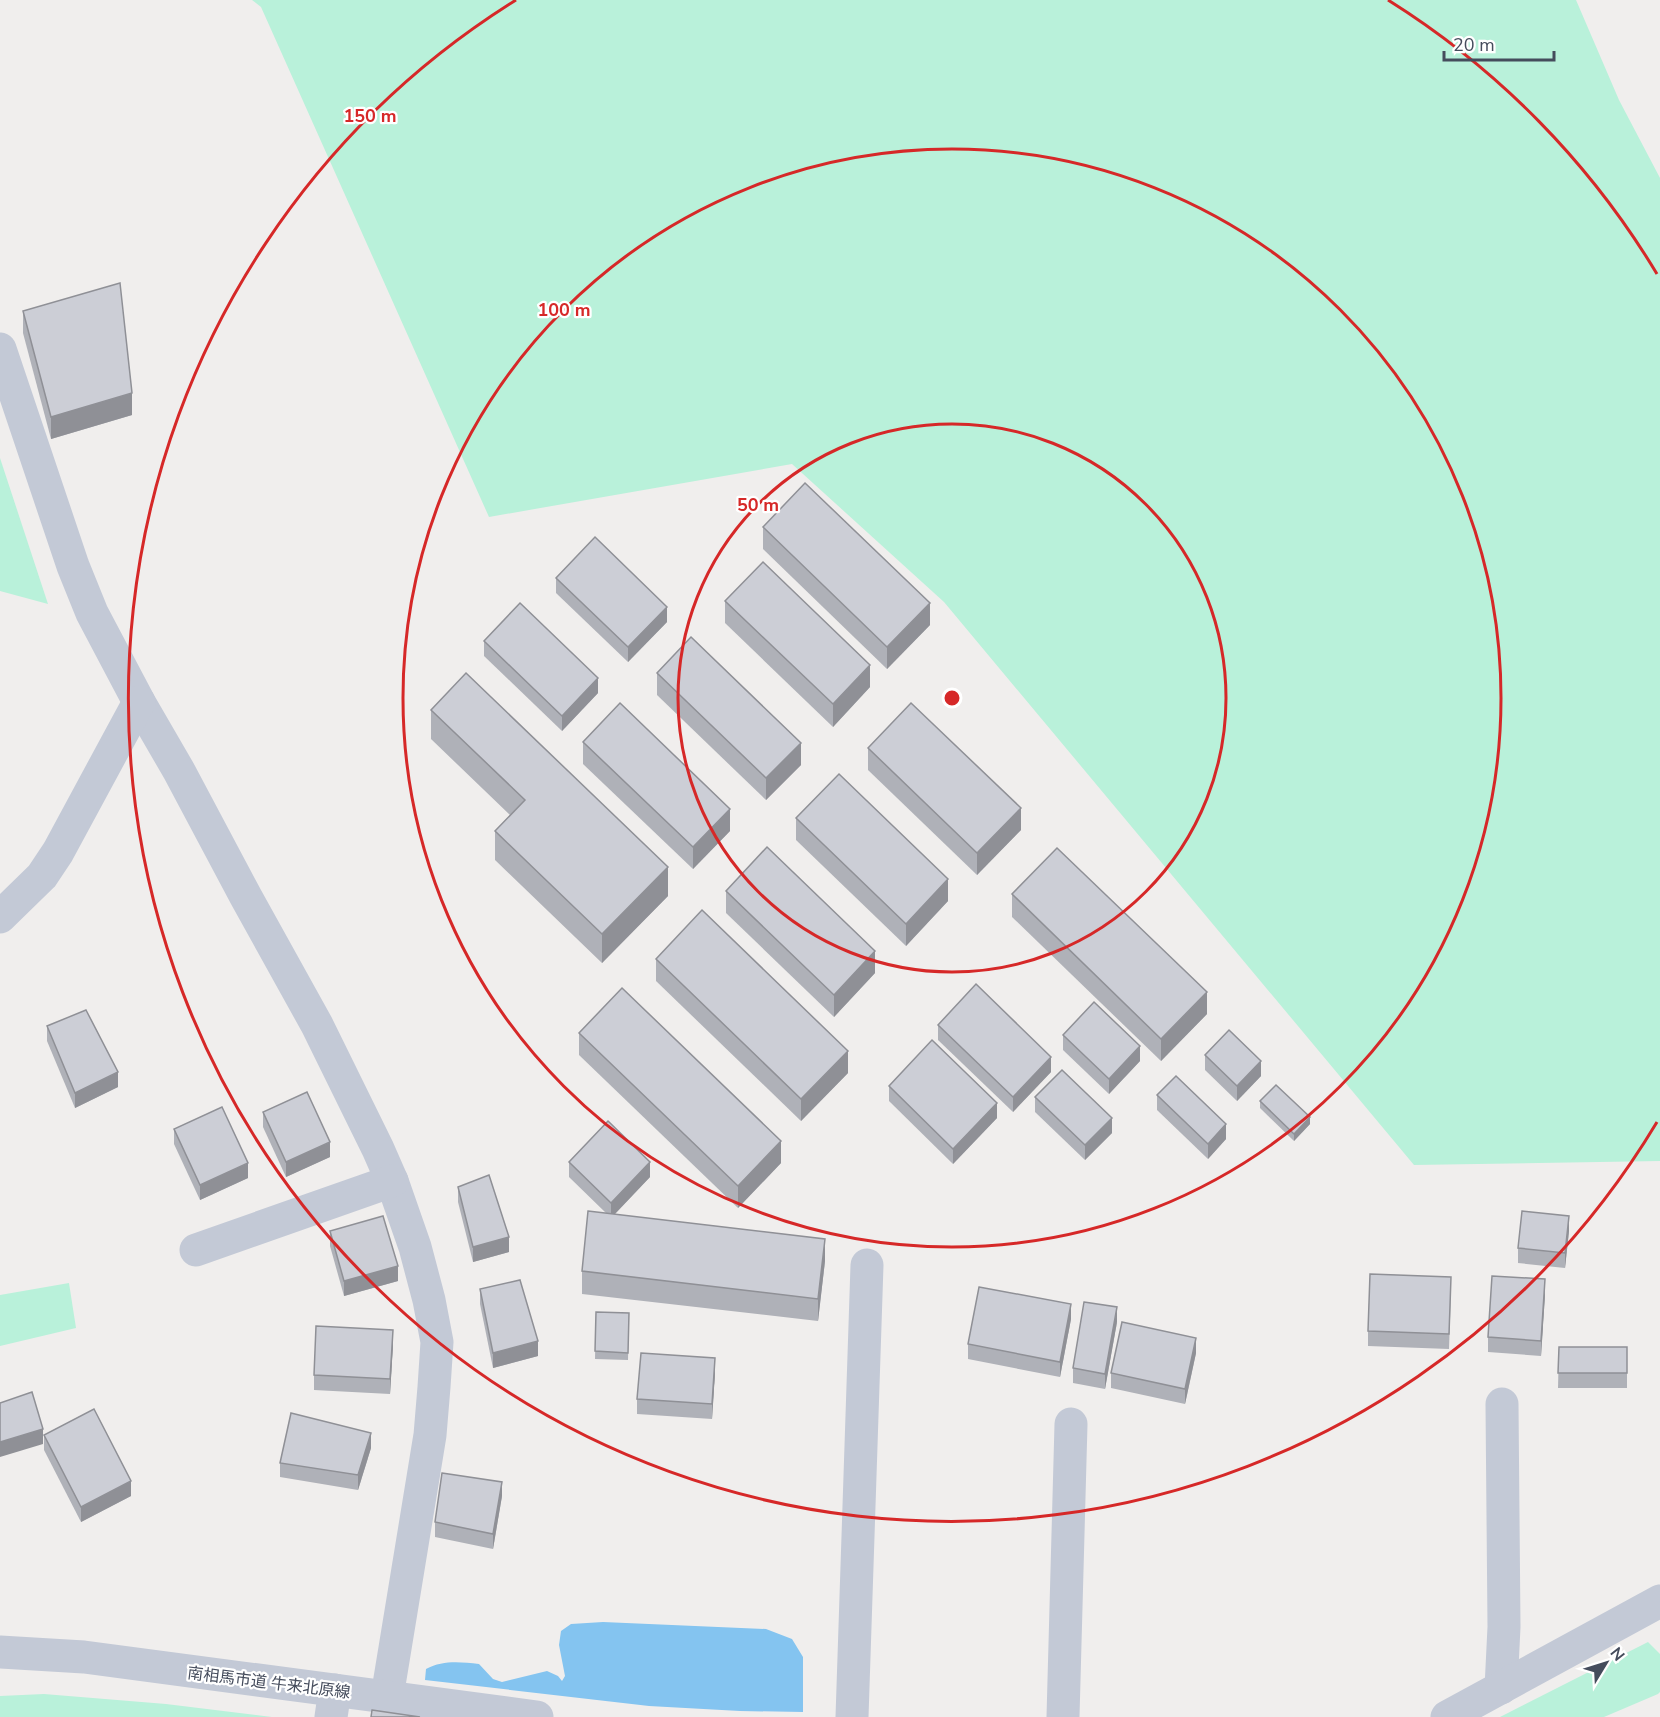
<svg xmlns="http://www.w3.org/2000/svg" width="1660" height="1717" font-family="'Nunito Sans','Noto Sans JP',sans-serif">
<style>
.green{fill:#b9f1da}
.water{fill:#84c4f0}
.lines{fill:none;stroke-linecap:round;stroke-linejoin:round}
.minor{stroke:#c3c9d6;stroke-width:33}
.wall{fill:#afb1b8}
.shaded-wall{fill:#8f9096}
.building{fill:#ccced6;stroke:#8f9096;stroke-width:1.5}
.ring{fill:none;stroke:#d62828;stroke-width:3}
.labels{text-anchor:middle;stroke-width:4.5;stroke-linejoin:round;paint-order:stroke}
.street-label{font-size:16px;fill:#454c5c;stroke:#fff}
.centre{fill:#d62828;stroke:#fff;stroke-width:3}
.ring-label{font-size:18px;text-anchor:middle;font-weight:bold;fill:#d62828;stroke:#fff;stroke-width:4.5;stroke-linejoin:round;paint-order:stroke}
</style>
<rect width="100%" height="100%" fill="#f0eeed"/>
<g class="green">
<polygon points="252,0 1576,0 1619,100 1660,178 1660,1161 1414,1165 944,602 792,464 489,517 261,7"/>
<polygon points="0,458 48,604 0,591"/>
<polygon points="69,1283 76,1328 0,1346 0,1295"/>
<polygon points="1648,1642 1660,1654 1660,1692 1658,1694 1604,1717 1500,1717"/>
<polygon points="44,1694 166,1704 272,1717 0,1717 0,1696"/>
</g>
<path class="water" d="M603,1622L766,1629L792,1639L803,1657V1712L740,1711L649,1706L425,1680L426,1669C443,1660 460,1662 479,1664L493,1679L502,1682L547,1671L558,1676L562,1681L565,1676L559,1645L561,1631L571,1624Z"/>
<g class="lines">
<g class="minor">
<polyline points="0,349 73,566 92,613 139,702 179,771 246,897 317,1025 378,1149 392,1181 415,1247 429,1300 437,1342 434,1387 430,1435 387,1697"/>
<polyline points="0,917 42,876 58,852 139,702"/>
<polyline points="196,1250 392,1181"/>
<polyline points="0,1652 84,1657 537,1717"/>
<polyline points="1501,1688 1504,1627 1502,1404"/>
<polyline points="331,1717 335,1690"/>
<polyline points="852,1717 867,1265"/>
<polyline points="1063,1717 1071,1424"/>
<polyline points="1447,1717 1660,1601"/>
</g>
</g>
<g class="wall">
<polygon points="23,311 132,415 51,439 23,333"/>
<polygon points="763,527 930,625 887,669 763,549"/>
<polygon points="556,578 667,622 628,662 556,593"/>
<polygon points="725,601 870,687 833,727 725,623"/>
<polygon points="484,641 598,693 562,731 484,656"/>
<polygon points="657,673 801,765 766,800 657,695"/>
<polygon points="431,710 668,896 602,963 495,860 495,831 510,815 431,739"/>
<polygon points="583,742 730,831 693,869 583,764"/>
<polygon points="868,748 1021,830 977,875 868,770"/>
<polygon points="796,818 948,901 906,946 796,840"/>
<polygon points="726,891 875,973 834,1017 726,913"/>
<polygon points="1012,894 1207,1014 1161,1061 1012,917"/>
<polygon points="656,959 848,1073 801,1121 656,981"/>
<polygon points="938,1025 1051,1072 1013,1112 938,1040"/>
<polygon points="47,1026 118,1087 75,1108 47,1041"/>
<polygon points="579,1033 781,1163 738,1208 579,1055"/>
<polygon points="1063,1035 1140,1061 1109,1094 1063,1050"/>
<polygon points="1205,1055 1261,1076 1237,1101 1205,1070"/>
<polygon points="889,1086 997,1118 953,1164 889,1101"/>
<polygon points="1157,1095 1226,1139 1208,1159 1157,1110"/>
<polygon points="1035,1097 1112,1133 1085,1160 1035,1112"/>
<polygon points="1260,1101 1310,1124 1294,1141 1260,1108"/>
<polygon points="263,1112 330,1157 286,1177 263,1127"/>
<polygon points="174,1129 248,1178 200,1200 174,1144"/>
<polygon points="569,1162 650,1177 615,1214 825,1261 818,1321 582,1294 582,1271 606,1213 569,1177"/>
<polygon points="458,1187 509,1252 473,1262 458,1202"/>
<polygon points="330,1231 398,1281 344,1296 330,1246"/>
<polygon points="1569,1231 1565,1268 1518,1263 1518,1248"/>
<polygon points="480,1289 538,1356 493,1368 480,1304"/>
<polygon points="1451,1292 1449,1349 1368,1346 1368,1331"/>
<polygon points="1545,1294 1541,1356 1488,1352 1488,1337"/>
<polygon points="596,1312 629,1313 628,1360 595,1359"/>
<polygon points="1071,1319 1060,1377 968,1359 968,1344"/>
<polygon points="1117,1322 1105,1389 1073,1383 1073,1368"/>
<polygon points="393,1345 390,1394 314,1390 314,1375"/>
<polygon points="1559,1347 1627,1347 1627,1388 1558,1388"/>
<polygon points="1196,1353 1185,1404 1111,1388 1111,1373"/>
<polygon points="715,1373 712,1419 637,1414 637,1399"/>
<polygon points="44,1435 131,1496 81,1522 44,1450"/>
<polygon points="371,1448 358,1490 280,1477 280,1463"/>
<polygon points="502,1496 493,1549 435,1537 435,1522"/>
</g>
<g class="shaded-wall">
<polygon points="132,393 132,415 51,439 51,417"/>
<polygon points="930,603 930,625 887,669 887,647"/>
<polygon points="667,607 667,622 628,662 628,647"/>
<polygon points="870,665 870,687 833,727 833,704"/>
<polygon points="598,678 598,693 562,731 562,716"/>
<polygon points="801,743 801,765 766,800 766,778"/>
<polygon points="1021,808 1021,830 977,875 977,853"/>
<polygon points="730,809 730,831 693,869 693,847"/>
<polygon points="668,867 668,896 602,963 602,934"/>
<polygon points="948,879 948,901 906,946 906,924"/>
<polygon points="875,951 875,973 834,1017 834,995"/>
<polygon points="1207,992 1207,1014 1161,1061 1161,1039"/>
<polygon points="1140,1046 1140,1061 1109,1094 1109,1079"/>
<polygon points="848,1051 848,1073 801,1121 801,1099"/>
<polygon points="1051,1057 1051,1072 1013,1112 1013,1097"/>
<polygon points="1261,1061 1261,1076 1237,1101 1237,1086"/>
<polygon points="118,1072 118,1087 75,1108 75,1093"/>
<polygon points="997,1103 997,1118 953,1164 953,1149"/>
<polygon points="1310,1117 1310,1124 1294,1141 1294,1134"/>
<polygon points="1112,1118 1112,1133 1085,1160 1085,1145"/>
<polygon points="1226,1124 1226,1139 1208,1159 1208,1144"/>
<polygon points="781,1141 781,1163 738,1208 738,1186"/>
<polygon points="330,1142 330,1157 286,1177 286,1162"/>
<polygon points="650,1162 650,1177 611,1218 611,1203"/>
<polygon points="248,1163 248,1178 200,1200 200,1185"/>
<polygon points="1569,1216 1569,1231 1565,1268 1565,1253"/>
<polygon points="509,1237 509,1252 473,1262 473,1247"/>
<polygon points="825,1239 825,1261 818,1321 818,1299"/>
<polygon points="398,1266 398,1281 344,1296 344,1281"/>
<polygon points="1545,1279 1545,1294 1541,1356 1541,1341"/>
<polygon points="1071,1304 1071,1319 1060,1377 1060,1362"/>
<polygon points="1117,1307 1117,1322 1105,1389 1105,1374"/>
<polygon points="393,1330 393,1345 390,1394 390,1379"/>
<polygon points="1196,1338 1196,1353 1185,1404 1185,1389"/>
<polygon points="538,1341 538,1356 493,1368 493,1353"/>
<polygon points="715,1358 715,1373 712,1419 712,1404"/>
<polygon points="43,1429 43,1444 0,1457 0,1442"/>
<polygon points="371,1433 371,1448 358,1490 358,1475"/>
<polygon points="131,1481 131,1496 81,1522 81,1507"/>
<polygon points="502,1482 502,1496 493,1549 493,1534"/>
</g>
<g class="building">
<polygon points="120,283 132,393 51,417 23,311"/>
<polygon points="805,483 930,603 887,647 763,527"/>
<polygon points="595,537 667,607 628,647 556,578"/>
<polygon points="763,562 870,665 833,704 725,601"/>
<polygon points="520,603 598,678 562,716 484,641"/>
<polygon points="691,637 801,743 766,778 657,673"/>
<polygon points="466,673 668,867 602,934 495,831 525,800 431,710"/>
<polygon points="620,703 730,809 693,847 583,742"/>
<polygon points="911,703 1021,808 977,853 868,748"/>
<polygon points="839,774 948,879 906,924 796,818"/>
<polygon points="767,847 875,951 834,995 726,891"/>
<polygon points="1057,848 1207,992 1161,1039 1012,894"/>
<polygon points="702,910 848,1051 801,1099 656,959"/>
<polygon points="976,984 1051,1057 1013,1097 938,1025"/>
<polygon points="622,988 781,1141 738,1186 579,1033"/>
<polygon points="1094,1002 1140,1046 1109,1079 1063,1035"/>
<polygon points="86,1010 118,1072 75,1093 47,1026"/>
<polygon points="1229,1030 1261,1061 1237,1086 1205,1055"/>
<polygon points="932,1040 997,1103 953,1149 889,1086"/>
<polygon points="1062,1070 1112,1118 1085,1145 1035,1097"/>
<polygon points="1176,1076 1226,1124 1208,1144 1157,1095"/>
<polygon points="1276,1085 1310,1117 1294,1134 1260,1101"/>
<polygon points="307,1092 330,1142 286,1162 263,1112"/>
<polygon points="222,1107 248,1163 200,1185 174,1129"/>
<polygon points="608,1121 650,1162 611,1203 569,1162"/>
<polygon points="489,1175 509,1237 473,1247 458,1187"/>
<polygon points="588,1211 825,1239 818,1299 582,1271"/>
<polygon points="1522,1211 1569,1216 1565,1253 1518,1248"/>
<polygon points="383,1216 398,1266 344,1281 330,1231"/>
<polygon points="1370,1274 1451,1277 1449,1334 1368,1331"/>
<polygon points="1492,1276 1545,1279 1541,1341 1488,1337"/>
<polygon points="520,1280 538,1341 493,1353 480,1289"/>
<polygon points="979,1287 1071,1304 1060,1362 968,1344"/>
<polygon points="1084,1302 1117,1307 1105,1374 1073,1368"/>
<polygon points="596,1312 629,1313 628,1353 595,1351"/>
<polygon points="1122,1322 1196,1338 1185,1389 1111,1373"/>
<polygon points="316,1326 393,1330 390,1379 314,1375"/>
<polygon points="1559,1347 1627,1347 1627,1373 1558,1373"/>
<polygon points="641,1353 715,1358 712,1404 637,1399"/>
<polygon points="32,1392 43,1429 0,1442 0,1403"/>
<polygon points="94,1409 131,1481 81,1507 44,1435"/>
<polygon points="291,1413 371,1433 358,1475 280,1463"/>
<polygon points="442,1473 502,1482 493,1534 435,1522"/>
<polygon points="372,1710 420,1717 371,1717"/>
</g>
<g class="ring">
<circle cx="952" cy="698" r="274"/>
<circle cx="952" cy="698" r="549"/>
<path d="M1657 1122A823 823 0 1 1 516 0M1388 0A823 823 0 0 1 1657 274"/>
</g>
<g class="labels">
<g class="street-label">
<text transform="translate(269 1682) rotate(7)" y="6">南相馬市道 牛来北原線</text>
</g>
</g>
<circle cx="952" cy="698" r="9" class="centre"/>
<g class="ring-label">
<text x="370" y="122">150 m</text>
<text x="564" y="316">100 m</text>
<text x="758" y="511">50 m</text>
</g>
<g transform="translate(1606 1663) rotate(52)" stroke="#ffffff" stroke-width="4.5" paint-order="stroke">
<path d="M0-4.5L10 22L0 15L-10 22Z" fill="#454c5c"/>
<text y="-9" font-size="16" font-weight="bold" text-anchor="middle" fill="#454c5c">N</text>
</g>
<path d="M1444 51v9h110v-9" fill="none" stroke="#454c5c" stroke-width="3"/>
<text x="1453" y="51" font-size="18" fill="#454c5c" stroke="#ffffff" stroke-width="4.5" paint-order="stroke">20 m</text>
</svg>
